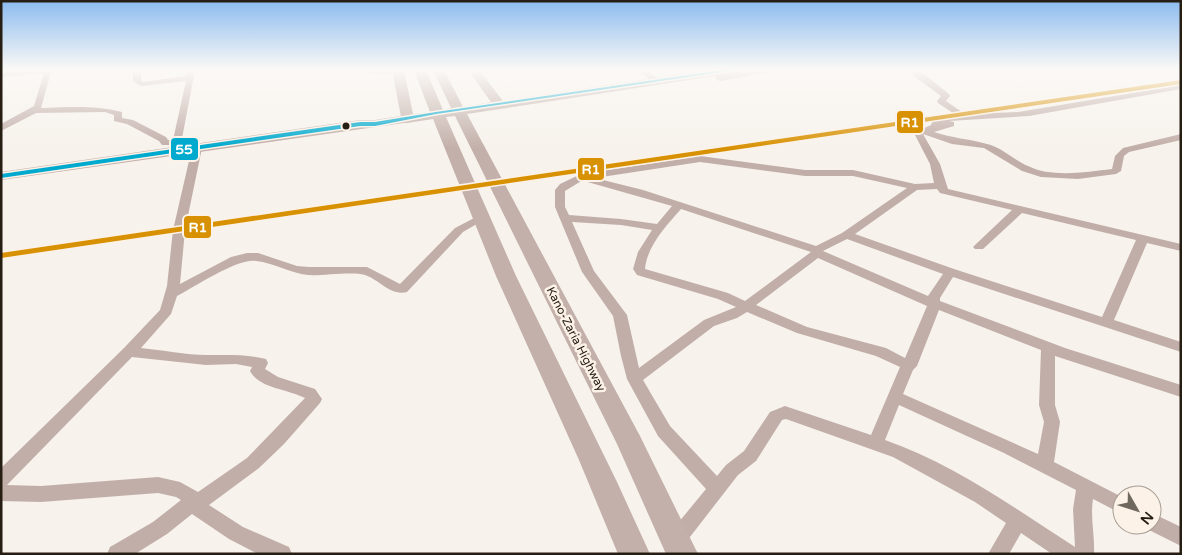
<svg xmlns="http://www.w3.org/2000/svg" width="1182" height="555" font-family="'Varela Round',sans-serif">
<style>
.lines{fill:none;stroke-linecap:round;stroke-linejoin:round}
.minor{fill:#c2aea9;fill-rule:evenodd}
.primary{fill:#c2ada7;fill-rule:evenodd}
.trunk{fill:#c3b0aa;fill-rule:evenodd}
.bus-1-casing{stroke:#fcf2e8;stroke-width:3}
.bus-1{fill:#00a9ce;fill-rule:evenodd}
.rail-1-casing{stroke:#fcf2e8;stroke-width:3}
.rail-1{fill:#d89103;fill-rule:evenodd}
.bus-dot{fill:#261d13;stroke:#fcf2e8;stroke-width:2}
.labels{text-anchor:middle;stroke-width:5;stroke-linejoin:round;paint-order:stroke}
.street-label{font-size:12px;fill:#261d13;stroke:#fcf2e8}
.line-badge{stroke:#fcf2e8;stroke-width:2}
.badge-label{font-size:14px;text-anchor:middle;font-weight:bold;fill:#fff}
</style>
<rect width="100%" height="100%" fill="#f7f2ec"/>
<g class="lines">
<g class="minor">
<path d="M25,70H56L51,72L41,108C69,107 95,105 122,112V118L133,120L166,137L168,140H173L186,81L141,86L133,81V70H141V80L143,82L187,76L188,70H195L180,149L175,152L172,151L171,145H162L159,141L127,124L114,121V115L105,112L36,113L1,131V124L34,106L44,73L1,77V73Z"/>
<polygon points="317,70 393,70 394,72 390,74"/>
<polygon points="637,70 646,70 663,82 656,84"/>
<path d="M912,70H919L949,94L950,96L946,101L965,114L1018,112L1181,85V89L1029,116L949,121L954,122V126L934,132C952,138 969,139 987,144C1001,147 1014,160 1028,166C1052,178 1086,172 1112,169L1115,156L1123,148L1181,134V140L1129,152L1124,156L1121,171L1116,174L1078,179L1041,177L1022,171L984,148L952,144L923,134L940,164L948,189L1181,244V251L1147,243L1114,320L1181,342V352L953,277L940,298V301L1065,348L1181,385V397L1055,356V405L1060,422L1054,462L1122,497V514L1093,499C1090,517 1095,536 1094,554H1052L1021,533L1009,554H988L1006,523L975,502L893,457L786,419L782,420L756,461L738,475L683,546L676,549L669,546L666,540L669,534L706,489L658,436L627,379L621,356L613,316L582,272L555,207V190L560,184L581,174L700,156L805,170H853L915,184L934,183L930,164L914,133L931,125L934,118L956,115L938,103L937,101L941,96L914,76ZM700,162L805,176H853L907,188L842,233L816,246L643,190L595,178ZM583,180L584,181L672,206L657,224L621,219L569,215L565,207V191ZM937,189L940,193L1012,210L975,245L973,247L975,249H983L1022,213L1136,240L1102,317L954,269L855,234L917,190ZM681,209L811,252L745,301L728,293L645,269C647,246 666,226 681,209ZM572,222L621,225L652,230L638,252L633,269L637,275L718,299L736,307L704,320L639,368L627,315L594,271ZM847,239L943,274L928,296L823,251ZM818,258L927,306L905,358L886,348L807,327L756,305ZM939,310L1041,350L1039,405L1044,422L1038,454L903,394L913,370L917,366ZM747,312L797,333L876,356L900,367L871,435L785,406L770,412L744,451L726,465L717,476L670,426L643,380L714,326L737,318ZM899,405L1004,453L1076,490L1073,509L1075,547C1016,509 952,463 885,440Z"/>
<path d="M197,145L202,148L185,230L180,284L231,257L247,253H258L297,266L309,267H367L400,284L455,228L478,216L482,215L487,218L463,232L407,292C390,296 380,280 365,275C352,271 323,276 308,275C290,273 274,263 256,261C237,258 195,287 177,296L171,314L141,348C163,350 185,355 207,355C228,355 246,354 266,359L268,363L265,369L278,377L315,389L322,399L320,403L284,444L259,468L209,505L243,527L289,547L292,554H258L229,539L192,514L167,534L135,554H107L110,547L153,522L181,500L176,497L158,493L41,502L1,501V468L124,348L160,310L167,286L173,230L192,148ZM132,357L206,365L236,364L252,367L250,371C260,389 289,389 305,398L247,458L198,492L180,482L158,477L41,486L7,485Z"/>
<polygon points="1152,513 1181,527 1181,546 1145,528 1144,525 1152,525"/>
</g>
<polygon class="primary" points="407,115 413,119 411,122 1,180 1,172 360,120 375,120"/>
<polygon class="trunk" points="392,70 404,70 413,114 430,112 414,70 426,70 443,110 451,108 433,70 444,70 463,107 491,102 468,70 479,70 503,101 708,70 771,70 766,73 720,81 716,79 715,76 467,114 640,436 698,554 666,554 617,444 455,116 446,117 516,276 617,482 650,554 618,554 579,460 496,276 433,119 407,123 402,122"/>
<defs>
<polygon id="bus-1" points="722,70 736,70 436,114 375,126 360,126 1,178 1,174 360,122 375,122 436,112"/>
</defs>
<use href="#bus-1" class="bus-1-casing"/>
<use href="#bus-1" class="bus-1"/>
<defs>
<polygon id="rail-1" points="1181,80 1181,84 1,258 1,253"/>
</defs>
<use href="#rail-1" class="rail-1-casing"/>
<use href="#rail-1" class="rail-1"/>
</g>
<linearGradient id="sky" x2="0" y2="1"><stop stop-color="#8bbbef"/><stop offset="0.47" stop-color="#fbf9f6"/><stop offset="1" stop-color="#fbf9f6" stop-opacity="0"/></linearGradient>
<rect width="1182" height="148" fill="url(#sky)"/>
<circle class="bus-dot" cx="346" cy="126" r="4.5"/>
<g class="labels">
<g class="street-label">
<text transform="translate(576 339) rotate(63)" y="4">Kano-Zaria Highway</text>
</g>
</g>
<g class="line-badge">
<rect x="896" y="110" width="28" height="24" rx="5" fill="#d89103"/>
<rect x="170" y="137" width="29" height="24" rx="5" fill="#00a9ce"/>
<rect x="577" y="157" width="28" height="24" rx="5" fill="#d89103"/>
<rect x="183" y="215" width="29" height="24" rx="5" fill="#d89103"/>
</g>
<g class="badge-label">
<text x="910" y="127">R1</text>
<text x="184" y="154">55</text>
<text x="591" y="174">R1</text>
<text x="198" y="232">R1</text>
</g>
<rect width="1182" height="555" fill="none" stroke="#261d13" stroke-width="5"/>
<g transform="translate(1137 510) rotate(129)"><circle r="24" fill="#fcf2e8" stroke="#a69d93"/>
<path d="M0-4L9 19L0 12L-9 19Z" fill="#6f685f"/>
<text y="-8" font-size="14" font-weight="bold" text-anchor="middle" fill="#261d13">N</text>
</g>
</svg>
